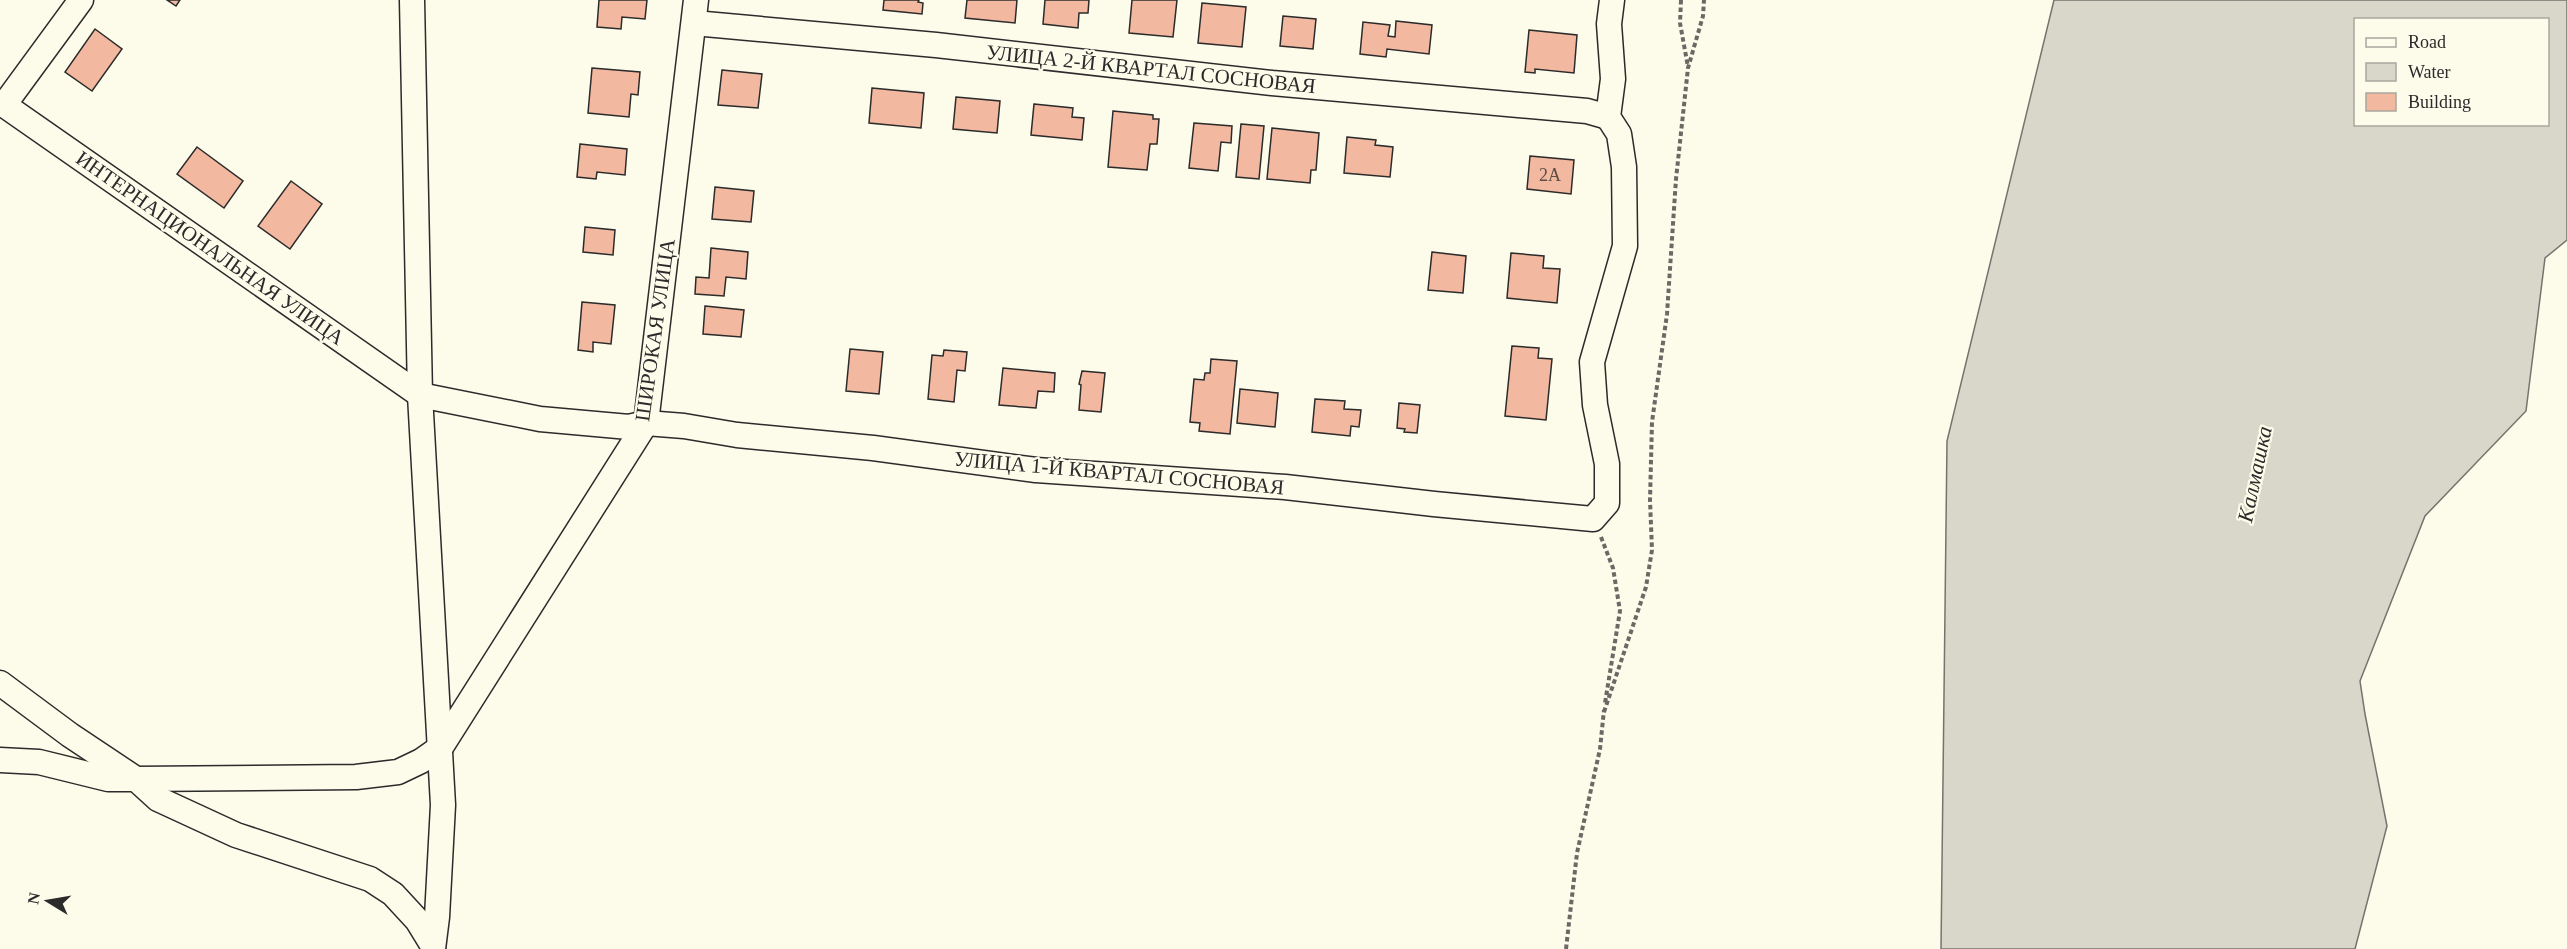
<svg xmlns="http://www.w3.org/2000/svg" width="2567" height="949" font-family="'Times New Roman',serif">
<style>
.water{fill:#d8d7c9;stroke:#74746e;stroke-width:1.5;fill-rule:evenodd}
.building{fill:#f2b8a0;stroke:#2b2b2b;stroke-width:1.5}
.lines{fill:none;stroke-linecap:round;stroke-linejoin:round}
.minor-casing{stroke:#2b2b2b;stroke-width:27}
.path{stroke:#6a6964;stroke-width:4;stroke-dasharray:4.5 3;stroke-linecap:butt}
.minor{stroke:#fdfbea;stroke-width:24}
.labels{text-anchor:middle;stroke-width:4.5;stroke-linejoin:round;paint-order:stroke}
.number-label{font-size:18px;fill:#5d4e48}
.street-label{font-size:21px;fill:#2b2b2b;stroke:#fdfbea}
.water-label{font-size:22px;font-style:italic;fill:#2b2b2b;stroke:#fdfbea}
</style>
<rect width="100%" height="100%" fill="#fdfbea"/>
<path class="water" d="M2054,0H2567V240L2545,258L2526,411L2425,516L2360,681L2365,714L2387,826L2355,949H1941L1947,441ZM2356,20H2548V124H2356Z"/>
<g class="building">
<polygon points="167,0 180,0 176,6"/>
<polygon points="599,0 647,0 645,19 622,17 621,29 597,27"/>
<polygon points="884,0 919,0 918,2 923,3 922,14 883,10"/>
<polygon points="967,0 1017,0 1015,23 965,18"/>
<polygon points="1045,0 1089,0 1088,13 1079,13 1078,28 1043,24"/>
<polygon points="1132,0 1177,0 1173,37 1129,33"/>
<polygon points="1202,3 1246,7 1242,47 1198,43"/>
<polygon points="1283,16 1316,19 1313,49 1280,46"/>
<polygon points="1396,21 1432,25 1429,54 1387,49 1386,57 1360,54 1363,22 1390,25 1388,36 1395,37"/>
<polygon points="95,29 122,49 92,91 65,72"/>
<polygon points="1529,30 1577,35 1574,73 1535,69 1535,73 1525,72"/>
<polygon points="592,68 640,72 638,95 631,94 629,117 588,113"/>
<polygon points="722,70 762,74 758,108 718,105"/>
<polygon points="872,88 924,93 921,128 869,123"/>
<polygon points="956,97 1000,101 997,133 953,129"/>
<polygon points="1034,104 1073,108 1072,117 1084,118 1082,140 1031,135"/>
<polygon points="1113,111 1153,115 1153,119 1159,119 1157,144 1150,144 1147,170 1108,167"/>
<polygon points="1194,123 1232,126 1231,143 1221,142 1218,171 1189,168"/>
<polygon points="1241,124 1264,126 1259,179 1236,177"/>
<polygon points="1272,128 1319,133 1316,170 1311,170 1310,183 1267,179"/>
<polygon points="1347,137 1376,140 1375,145 1393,147 1390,177 1344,173"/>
<polygon points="580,144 627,149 625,175 597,172 596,179 577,177"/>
<polygon points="197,147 243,181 224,208 177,174"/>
<polygon points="1530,156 1574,160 1571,194 1527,189"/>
<polygon points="291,181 322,204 290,249 258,226"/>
<polygon points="715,187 754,191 751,222 712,219"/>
<polygon points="585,227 615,230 613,255 583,252"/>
<polygon points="711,248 748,252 746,279 726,277 724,296 695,294 696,277 709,278"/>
<polygon points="1432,252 1466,256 1463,293 1428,290"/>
<polygon points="1511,253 1544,256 1543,268 1560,269 1557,303 1507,298"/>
<polygon points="582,302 615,305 611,344 593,342 593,352 578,350"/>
<polygon points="705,306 744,310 741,337 703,334"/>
<polygon points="1512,346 1539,348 1538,358 1552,359 1546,420 1505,416"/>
<polygon points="850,349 883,352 879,394 846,391"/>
<polygon points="944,350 967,352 965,371 957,370 954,402 928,399 932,355 943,356"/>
<polygon points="1211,359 1237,361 1230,434 1199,431 1200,423 1190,422 1194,379 1204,380 1205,373 1210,373"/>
<polygon points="1003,368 1055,373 1054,392 1038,391 1036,408 999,405"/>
<polygon points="1082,371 1105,373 1101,412 1079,410 1081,385 1079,384"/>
<polygon points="1240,389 1278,393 1275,427 1237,423"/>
<polygon points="1315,399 1345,401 1344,409 1361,410 1359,427 1351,426 1350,436 1312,432"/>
<polygon points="1399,403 1420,405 1417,433 1404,432 1405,429 1397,428"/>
</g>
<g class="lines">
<defs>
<g id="minor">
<polyline points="412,0 420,395 443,805 437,917 433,949"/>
<polyline points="694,23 936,45 1272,83 1587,111 1608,117"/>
<polyline points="0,102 420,395 540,419 629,427 646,423 684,426 737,435 873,448 1036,470 1285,487 1434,504 1593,519 1607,503 1607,464 1595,405 1592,362 1625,246 1624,167 1619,134 1608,117 1613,79 1609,24 1612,0"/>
<polyline points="4,105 81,0"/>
<polyline points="0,683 70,735 136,779 356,777 398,772 421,761 441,747 646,423 696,0"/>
<polyline points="0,760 39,762 108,779 136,779 158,799 236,835 370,879 393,894 417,920 433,946"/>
</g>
</defs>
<use href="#minor" class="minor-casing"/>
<g class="path">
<polyline points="1681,0 1680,23 1688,67"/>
<polyline points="1601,537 1613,568 1620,611 1605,703"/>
<polyline points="1604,712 1646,587 1652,550 1650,500 1652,422 1667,314 1676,179 1688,68 1703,16 1704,0"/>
<polyline points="1566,949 1577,853 1600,749 1604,710"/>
</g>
<use href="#minor" class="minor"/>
</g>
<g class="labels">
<g class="number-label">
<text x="1550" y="181">2А</text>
</g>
<g class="street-label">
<text transform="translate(1151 69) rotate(6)" y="7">УЛИЦА 2-Й КВАРТАЛ СОСНОВАЯ</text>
<text transform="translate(210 248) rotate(35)" y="7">ИНТЕРНАЦИОНАЛЬНАЯ УЛИЦА</text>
<text transform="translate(655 330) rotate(-82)" y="7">ШИРОКАЯ УЛИЦА</text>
<text transform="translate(1119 473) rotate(5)" y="7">УЛИЦА 1-Й КВАРТАЛ СОСНОВАЯ</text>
</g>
<g class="water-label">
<text transform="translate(2254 474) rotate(-78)" y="8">Калмашка</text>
</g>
</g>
<rect x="2354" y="18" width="195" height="108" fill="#fdfbea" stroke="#a9a89e" stroke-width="1.5"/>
<rect x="2366" y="38" width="30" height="9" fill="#fdfbea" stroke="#a9a89e" stroke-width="1.5"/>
<text x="2408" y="48" font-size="18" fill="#2b2b2b">Road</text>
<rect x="2366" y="63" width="30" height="18" fill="#d8d7c9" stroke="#a9a89e" stroke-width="1.5"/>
<text x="2408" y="78" font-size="18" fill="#2b2b2b">Water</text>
<rect x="2366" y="93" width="30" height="18" fill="#f2b8a0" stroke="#a9a89e" stroke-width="1.5"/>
<text x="2408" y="108" font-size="18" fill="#2b2b2b">Building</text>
<g transform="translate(48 901) rotate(281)" stroke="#fdfbea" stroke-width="4.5" paint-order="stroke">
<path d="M0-4.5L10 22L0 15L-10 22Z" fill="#2b2b2b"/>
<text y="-9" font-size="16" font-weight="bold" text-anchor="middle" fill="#2b2b2b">N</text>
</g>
</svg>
